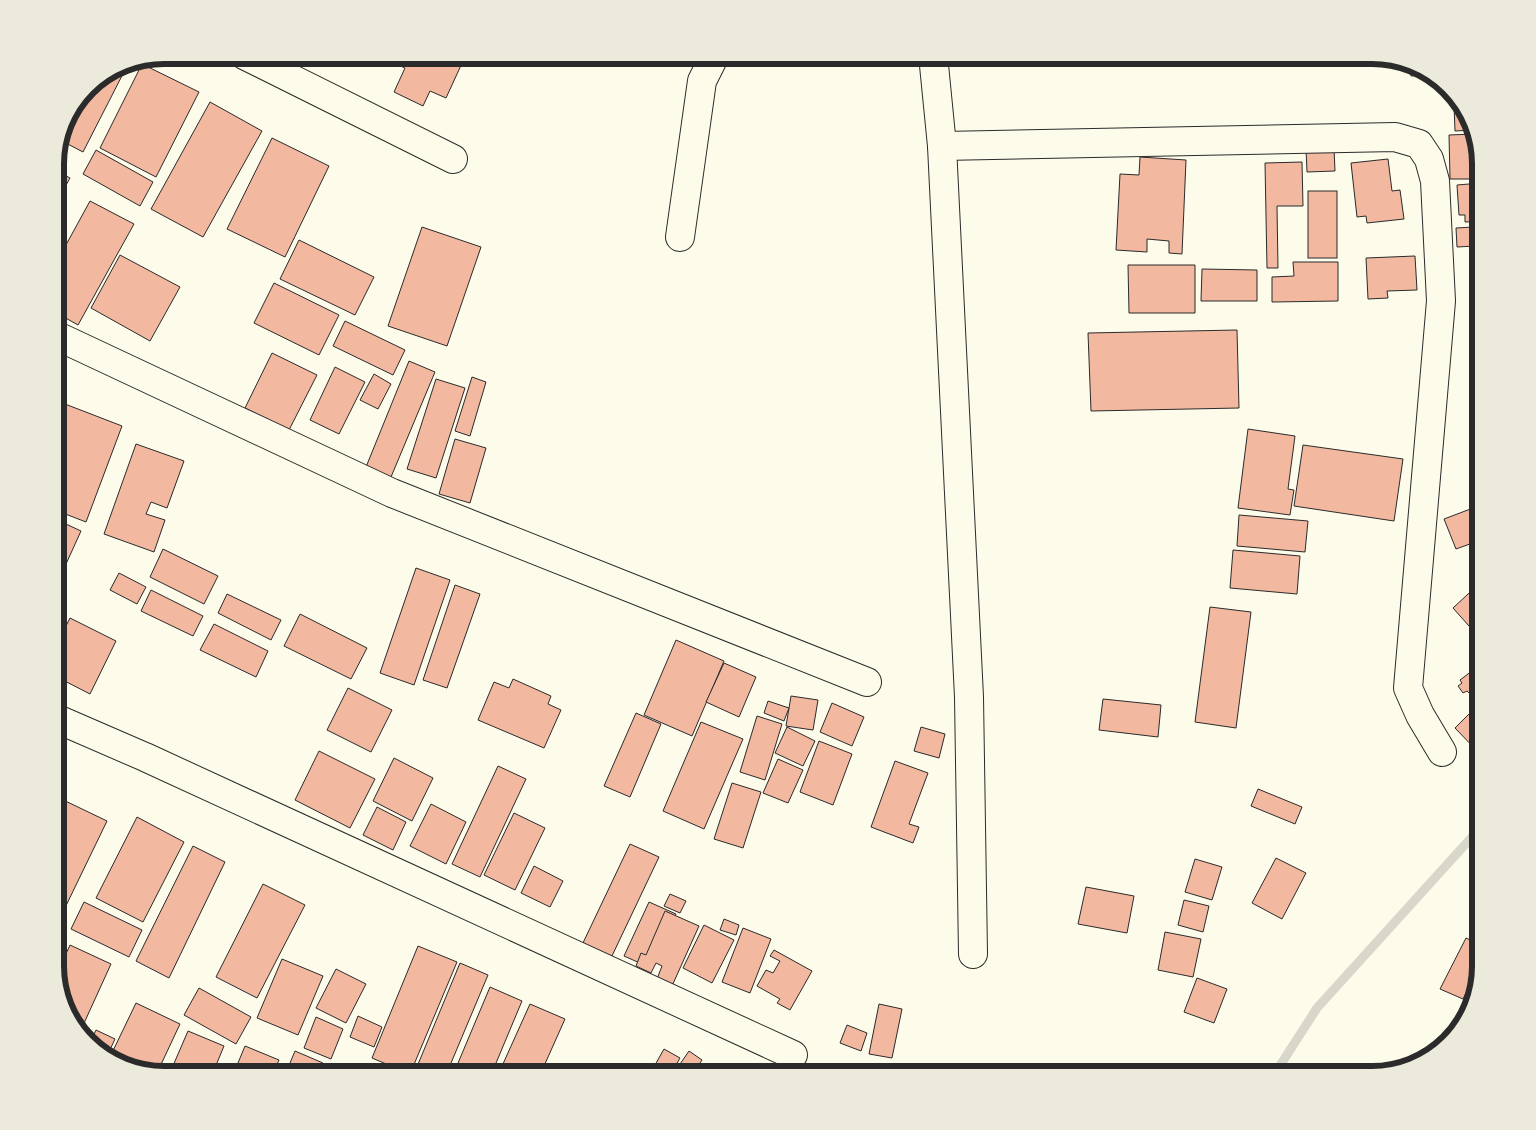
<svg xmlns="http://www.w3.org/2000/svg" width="1536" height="1130" font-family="'Noto Serif',serif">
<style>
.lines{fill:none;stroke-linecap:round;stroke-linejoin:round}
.stream{stroke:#d8d7c9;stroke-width:9}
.building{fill:#f2b8a0;stroke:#2b2b2b}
.minor-casing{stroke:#2b2b2b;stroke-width:30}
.minor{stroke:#fdfbea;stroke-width:28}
.rim{fill:none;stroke:#2b2b2b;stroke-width:6}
</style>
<rect width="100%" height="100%" fill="#fdfbea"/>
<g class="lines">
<polyline class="stream" points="1274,1075 1317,1008 1481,827"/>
</g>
<g class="building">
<polygon points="396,55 451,55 463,61 446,98 430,91 423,106 394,92 405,68 393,63"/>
<polygon points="129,62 83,152 60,140 66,116 92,82 123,63"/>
<polygon points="142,64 199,92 156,177 100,148"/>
<polygon points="1410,68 1429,74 1411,76"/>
<polygon points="210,102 262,131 203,237 151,209"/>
<polygon points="1454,105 1461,105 1470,116 1473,130 1455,131"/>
<polygon points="1474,134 1481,164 1481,179 1450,179 1449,135"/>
<polygon points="272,138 329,166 285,257 227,229"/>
<polygon points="1334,148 1335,171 1307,172 1306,149"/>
<polygon points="96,150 153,182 140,206 83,174"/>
<polygon points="1140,157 1186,160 1182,254 1169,253 1169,241 1147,239 1147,252 1116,250 1120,174 1139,175"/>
<polygon points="1388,159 1392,191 1400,190 1404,219 1367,223 1366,216 1357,217 1351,163"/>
<polygon points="1302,162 1303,206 1277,206 1278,268 1267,268 1265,163"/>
<polygon points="55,170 70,178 55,205"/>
<polygon points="1481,183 1481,221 1465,222 1465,215 1459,215 1457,185"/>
<rect x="1308" y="191" width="29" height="67"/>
<polygon points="90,201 134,224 78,325 55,312 55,265"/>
<polygon points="422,227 481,247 447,346 388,326"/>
<polygon points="1473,227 1475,246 1457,247 1456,228"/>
<polygon points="299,240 374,277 355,315 280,279"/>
<polygon points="1481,253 1481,300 1475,300 1472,254"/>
<polygon points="120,255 180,287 150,341 91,308"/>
<polygon points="1415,256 1417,290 1387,291 1388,298 1368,299 1366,258"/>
<polygon points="1293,262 1338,262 1338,301 1272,302 1272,277 1294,276"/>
<polygon points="1128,265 1195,265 1195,313 1129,313"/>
<polygon points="1202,269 1257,270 1257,301 1201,301"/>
<polygon points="274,283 339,315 319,355 254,323"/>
<polygon points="345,321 405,350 393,375 333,346"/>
<polygon points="1237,330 1239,408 1091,411 1088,333"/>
<polygon points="272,353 317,375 289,430 245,408"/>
<polygon points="409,361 435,372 391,477 366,467"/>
<polygon points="335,367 365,382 339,434 310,420"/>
<polygon points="374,374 391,384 378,409 360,400"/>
<polygon points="472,377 486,382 470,436 455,431"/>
<polygon points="436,379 465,388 436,478 407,469"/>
<polygon points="65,404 122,426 86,522 55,510 55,431"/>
<polygon points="1248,429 1295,436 1288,489 1294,490 1290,515 1238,508"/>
<polygon points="455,439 486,448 470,503 439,494"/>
<polygon points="136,444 184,461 167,508 151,502 146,514 165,520 154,552 104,534"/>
<polygon points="1303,445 1403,459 1394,521 1294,506"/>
<polygon points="1481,505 1481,540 1456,549 1444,519"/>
<polygon points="1239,515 1308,521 1305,552 1237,546"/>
<polygon points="55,519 81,531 56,586 55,586"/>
<polygon points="163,549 218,576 204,604 150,577"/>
<polygon points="1233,550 1300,556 1297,594 1230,588"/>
<polygon points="416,568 450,580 414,685 380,673"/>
<polygon points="119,573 146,587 137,604 110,590"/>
<polygon points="1481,582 1481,615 1469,626 1453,608"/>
<polygon points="455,585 480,594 447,688 423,680"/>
<polygon points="151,590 203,616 193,636 141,611"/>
<polygon points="227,594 281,620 271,640 218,613"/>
<polygon points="1210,607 1251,612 1236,728 1195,722"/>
<polygon points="300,614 367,648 351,679 284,646"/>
<polygon points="70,618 116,641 90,694 55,676 55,648"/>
<polygon points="214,624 268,651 256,677 200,650"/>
<polygon points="676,640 724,661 692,736 644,715"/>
<polygon points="724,663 756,677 739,717 706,702"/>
<polygon points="1476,668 1481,675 1481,694 1478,696 1474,691 1470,694 1467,691 1463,693 1458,686 1462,683 1460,680"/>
<polygon points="513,679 551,696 548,704 561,710 544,748 478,720 494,682 509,688"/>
<polygon points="348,688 392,710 371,752 327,730"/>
<polygon points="791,696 818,700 813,730 786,726"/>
<polygon points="1103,699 1161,705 1158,737 1099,730"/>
<polygon points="768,701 789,708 784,721 764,713"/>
<polygon points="1481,702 1481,755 1455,728"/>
<polygon points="832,703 864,717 852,746 820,732"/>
<polygon points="636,713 661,724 630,797 604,786"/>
<polygon points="757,716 782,724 765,780 740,772"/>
<polygon points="701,722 743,739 704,829 663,811"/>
<polygon points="787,727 815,741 803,766 775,753"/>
<polygon points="921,727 945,734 939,758 914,751"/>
<polygon points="819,741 852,754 833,805 800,792"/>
<polygon points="319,751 375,779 350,828 295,800"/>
<polygon points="394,758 433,778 412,821 373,801"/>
<polygon points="778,759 803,770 788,803 763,793"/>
<polygon points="895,761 928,773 909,824 919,827 913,843 871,827"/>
<polygon points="498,766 526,779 480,877 452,864"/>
<polygon points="732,783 761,792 743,848 714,839"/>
<polygon points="1258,789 1302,807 1295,824 1251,806"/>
<polygon points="55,796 107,821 62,914 55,911"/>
<polygon points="431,804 466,822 446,864 410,846"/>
<polygon points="377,807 406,822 393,850 363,835"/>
<polygon points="514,813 545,828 515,890 484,875"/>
<polygon points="137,817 184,842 143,922 96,898"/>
<polygon points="630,844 659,857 611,958 582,945"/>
<polygon points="193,846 225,862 169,978 136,961"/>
<polygon points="1276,858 1306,873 1282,919 1252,903"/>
<polygon points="1195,859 1222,867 1212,900 1185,892"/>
<polygon points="534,866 563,881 550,907 521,893"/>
<polygon points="263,884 305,905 257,998 216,977"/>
<polygon points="1086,887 1134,896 1127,933 1078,924"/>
<polygon points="670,894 686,901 680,913 664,906"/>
<polygon points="1184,900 1209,906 1203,932 1178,925"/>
<polygon points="84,902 142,930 129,957 71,929"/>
<polygon points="649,902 676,914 651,968 624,956"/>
<polygon points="665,911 699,926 672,986 657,979 662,966 656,963 651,973 636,966 641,953 646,955"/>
<polygon points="724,919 739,925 736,935 720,930"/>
<polygon points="704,925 734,940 712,983 683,968"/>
<polygon points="743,928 771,939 750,993 722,982"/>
<polygon points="1165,932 1201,939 1193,977 1158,970"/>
<polygon points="1466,938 1481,945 1481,963 1463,999 1440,989"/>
<polygon points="70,945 111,964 80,1032 69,1020 56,976"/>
<polygon points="418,946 457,962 410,1074 372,1058"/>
<polygon points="774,950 812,971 790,1010 777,1003 780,999 757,986 766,970 773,973 780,961 770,956"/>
<polygon points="282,959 323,976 298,1035 257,1018"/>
<polygon points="460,963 488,975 446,1075 416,1075 414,1074"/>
<polygon points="336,969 366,984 346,1023 316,1008"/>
<polygon points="1197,978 1227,989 1214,1023 1184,1012"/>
<polygon points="490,987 522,1001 491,1075 453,1075"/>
<polygon points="199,988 251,1017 236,1044 184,1015"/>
<polygon points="136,1003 180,1024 157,1073 110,1057"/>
<polygon points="530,1004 565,1019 540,1075 498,1075"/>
<polygon points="879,1004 902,1009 892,1058 869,1054"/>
<polygon points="358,1016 382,1027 374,1047 350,1037"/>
<polygon points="316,1017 343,1029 331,1059 304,1048"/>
<polygon points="847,1025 867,1033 861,1051 840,1043"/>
<polygon points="96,1030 115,1039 107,1056 98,1053 90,1043"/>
<polygon points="188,1031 224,1046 212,1075 169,1075"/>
<polygon points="245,1046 279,1060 272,1075 233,1075"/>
<polygon points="664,1049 680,1058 671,1074 655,1065"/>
<polygon points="295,1051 323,1063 318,1075 285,1075"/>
<polygon points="689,1051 702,1060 692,1075 678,1067"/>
</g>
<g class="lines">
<defs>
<g id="minor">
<polyline points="244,55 453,159"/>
<polyline points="933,55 942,146 969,697 973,954"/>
<polyline points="942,146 1395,137 1419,144 1429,159 1435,181 1441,301 1408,688 1420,715 1442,752"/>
<polyline points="680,237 702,81 715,55"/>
<polyline points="55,335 392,493 867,682"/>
<polyline points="55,718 145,757 793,1055"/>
</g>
</defs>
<use href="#minor" class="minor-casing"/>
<use href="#minor" class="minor"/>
</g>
<path d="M0 0H1536V1130H0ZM164 64H1372A100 100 0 0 1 1472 164V966A100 100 0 0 1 1372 1066H164A100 100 0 0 1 64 966V164A100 100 0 0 1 164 64Z" fill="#eceadb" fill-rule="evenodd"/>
<path class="rim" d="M164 64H1372A100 100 0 0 1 1472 164V966A100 100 0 0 1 1372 1066H164A100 100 0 0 1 64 966V164A100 100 0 0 1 164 64Z"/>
</svg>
